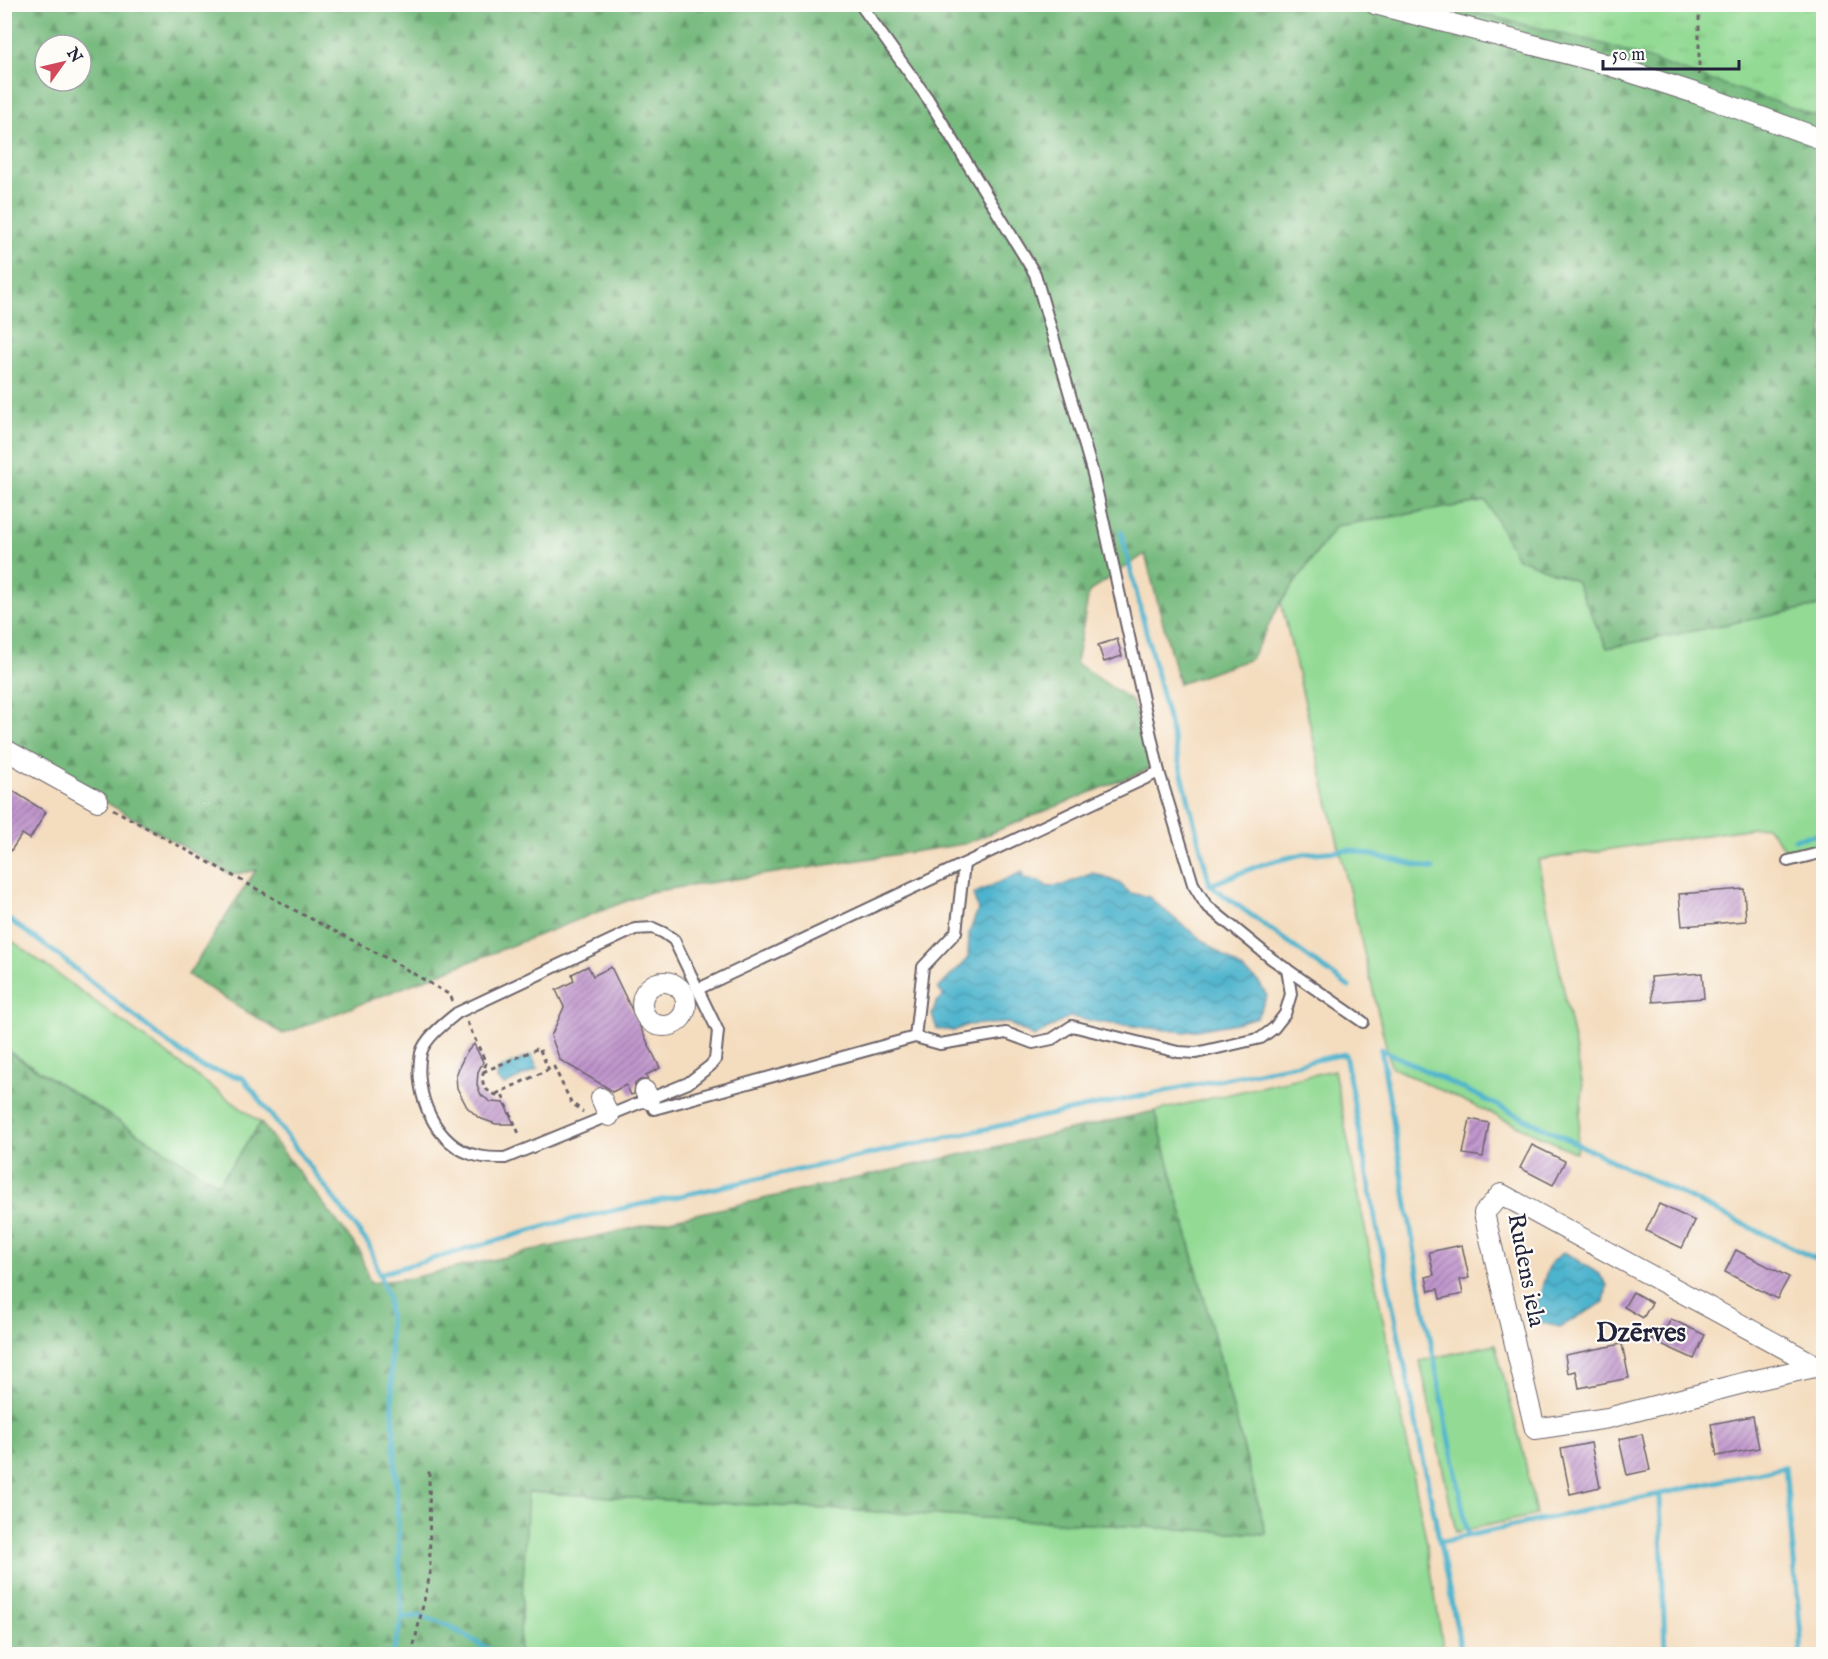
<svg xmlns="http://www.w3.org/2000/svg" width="1828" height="1659" font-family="'IM FELL English',serif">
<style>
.grass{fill:#93da94;stroke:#5a7e68;stroke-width:1.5}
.forest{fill:url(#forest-firs);stroke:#4c6e5c;stroke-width:1.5;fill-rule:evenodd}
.park{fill:url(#park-tufts);stroke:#5a7e68;stroke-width:1.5}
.water{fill:url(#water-waves);stroke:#386b84;stroke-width:1.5}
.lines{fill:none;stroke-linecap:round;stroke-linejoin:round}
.stream{stroke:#4eb4cd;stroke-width:5}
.building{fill:url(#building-hatch)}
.service-casing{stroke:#6c6369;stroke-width:14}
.minor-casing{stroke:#6c6369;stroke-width:22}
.path{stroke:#6c6369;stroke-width:3;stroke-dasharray:4.5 4.5;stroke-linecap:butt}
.service{stroke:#fff;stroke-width:10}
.minor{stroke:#fff;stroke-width:20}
.labels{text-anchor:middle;stroke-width:4.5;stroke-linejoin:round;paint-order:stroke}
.street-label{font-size:24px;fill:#22223b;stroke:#fdfcf7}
.quarter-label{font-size:27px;font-weight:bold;fill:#22223b;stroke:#fdfcf7}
</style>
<defs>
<pattern id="forest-firs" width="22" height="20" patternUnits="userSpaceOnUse" patternTransform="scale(1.5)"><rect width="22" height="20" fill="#76ba7e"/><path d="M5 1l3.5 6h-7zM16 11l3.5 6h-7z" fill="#609768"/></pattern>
<pattern id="park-tufts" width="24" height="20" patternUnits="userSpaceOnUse" patternTransform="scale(1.5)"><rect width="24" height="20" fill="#93da94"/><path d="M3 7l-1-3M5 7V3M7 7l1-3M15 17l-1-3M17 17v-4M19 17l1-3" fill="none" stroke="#7ebb80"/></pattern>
<pattern id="water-waves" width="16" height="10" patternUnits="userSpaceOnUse" patternTransform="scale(1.5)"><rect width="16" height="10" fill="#4eb4cd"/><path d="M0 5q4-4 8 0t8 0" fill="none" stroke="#4092a8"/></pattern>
<pattern id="building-hatch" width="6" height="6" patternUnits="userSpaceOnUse" patternTransform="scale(1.5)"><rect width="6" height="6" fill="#c096cc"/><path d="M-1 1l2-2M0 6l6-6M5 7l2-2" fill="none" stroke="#9c7aa7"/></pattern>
</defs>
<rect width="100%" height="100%" fill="#fdfcf7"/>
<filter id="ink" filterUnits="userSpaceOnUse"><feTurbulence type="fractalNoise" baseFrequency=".0167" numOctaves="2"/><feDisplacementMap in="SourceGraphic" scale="12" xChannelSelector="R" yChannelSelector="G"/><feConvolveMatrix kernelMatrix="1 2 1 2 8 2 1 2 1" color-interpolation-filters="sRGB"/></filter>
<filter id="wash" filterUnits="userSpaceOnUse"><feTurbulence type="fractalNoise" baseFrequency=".008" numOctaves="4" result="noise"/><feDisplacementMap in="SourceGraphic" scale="24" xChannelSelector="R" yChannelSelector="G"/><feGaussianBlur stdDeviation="1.35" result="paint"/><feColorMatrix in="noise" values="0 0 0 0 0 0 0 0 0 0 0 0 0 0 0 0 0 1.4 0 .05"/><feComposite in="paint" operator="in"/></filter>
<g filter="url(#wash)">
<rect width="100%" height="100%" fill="#f4ddbf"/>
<g class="grass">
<polygon points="1487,501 1517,558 1576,581 1607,648 1823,605 1823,843 1788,852 1766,826 1538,860 1583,1087 1576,1153 1391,1067 1281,602 1336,526"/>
<polygon points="4,935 261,1123 218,1185 5,1049"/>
<polygon points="1334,1070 1427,1544 1444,1654 519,1654 527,1492 1266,1534 1155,1111"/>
<polygon points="1495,1344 1523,1451 1536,1515 1456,1532 1420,1361"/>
</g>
<g class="forest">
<path d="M5,5H1823V605L1607,648L1576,581L1517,558L1486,501L1336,526L1281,602L1251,659L1179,684L1145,554L1089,592L1076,663L1132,701L1151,768L964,844L650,892L283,1034L188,975L256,870L232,875L5,744ZM45,45H81V81H45Z"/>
<polygon points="4,1049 218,1184 261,1123 359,1250 370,1283 411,1278 1155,1111 1266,1534 528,1492 519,1654 5,1654"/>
</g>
<polygon class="park" points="1444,5 1823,5 1823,118 1604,44"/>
<g class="water">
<polygon points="1022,872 1023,878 1039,881 1048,887 1063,885 1093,873 1119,883 1130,893 1149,897 1181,924 1258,981 1267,996 1257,1017 1236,1023 1185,1032 1105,1023 1069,1017 1034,1037 1008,1023 967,1025 954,1031 937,1029 932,1015 936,1003 944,996 938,989 968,958 969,933 978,910 973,894"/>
<polygon points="531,1055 538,1069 504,1085 497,1079 498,1070"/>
<polygon points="1564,1252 1599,1274 1607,1285 1604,1302 1560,1327 1542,1323 1535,1310 1547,1271 1552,1262"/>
</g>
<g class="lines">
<g class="stream">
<polyline points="1121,532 1210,885 1349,987"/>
<polyline points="1795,839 1824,833"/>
<polyline points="1210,885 1263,864 1303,854 1351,850 1433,869"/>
<polyline points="4,916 53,951 164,1040 201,1067 243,1078 369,1245 388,1298 402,1618 393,1654"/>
<polyline points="1381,1049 1421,1290 1468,1536"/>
<polyline points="1381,1049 1824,1263"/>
<polyline points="379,1274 565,1221 1054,1114 1345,1054 1374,1212 1462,1654"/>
<polyline points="1660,1494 1665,1654"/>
<polyline points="1439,1542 1785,1467 1801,1637 1801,1654"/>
<polyline points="402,1618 420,1616 447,1625 496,1654"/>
</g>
</g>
<g id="blocks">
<g class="building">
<polygon points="1117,639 1122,656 1104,662 1098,645"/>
<polygon points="10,789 46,812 30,839 22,834 4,861 4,798"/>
<polygon points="1744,889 1746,921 1682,926 1679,894"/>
<polygon points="588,966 593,976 611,967 660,1068 646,1075 648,1080 640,1080 635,1084 634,1094 631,1095 626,1085 612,1092 608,1088 560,1060 551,1036 564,1007 556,990 574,981 572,974"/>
<polygon points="1702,973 1704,998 1653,1002 1651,977"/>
<polygon points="474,1044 483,1062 478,1072 477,1085 481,1095 491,1102 504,1103 514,1124 496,1124 479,1118 467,1107 457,1088 456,1076 460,1065 466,1053"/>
<polygon points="1470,1119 1489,1123 1483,1157 1463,1154"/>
<polygon points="1532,1145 1565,1161 1553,1185 1520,1168"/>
<polygon points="1659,1204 1695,1221 1682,1248 1646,1231"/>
<polygon points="1462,1245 1469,1278 1460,1280 1463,1294 1440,1299 1438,1289 1429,1291 1426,1277 1434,1275 1429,1252"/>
<polygon points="1736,1250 1789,1277 1777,1299 1725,1272"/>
<polygon points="1633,1292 1652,1303 1643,1318 1624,1307"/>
<polygon points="1671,1319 1705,1335 1694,1359 1650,1339 1671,1334 1665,1331"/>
<polygon points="1622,1344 1629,1378 1579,1388 1576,1371 1568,1373 1565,1355"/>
<polygon points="1753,1416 1759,1448 1717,1456 1711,1424"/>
<polygon points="1642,1434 1650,1470 1627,1475 1619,1439"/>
<polygon points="1591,1443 1600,1487 1570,1494 1561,1449"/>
</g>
</g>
</g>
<g filter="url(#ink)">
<use href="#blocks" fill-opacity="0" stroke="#6c6369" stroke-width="1.5"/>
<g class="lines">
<defs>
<g id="service">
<polyline points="860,4 928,99 1035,274 1093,474 1159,772 1193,884 1206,905 1272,959 1363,1022"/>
<polyline points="1788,861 1824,852"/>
<path d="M653,928L664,933L674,940L718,1031L715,1060L710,1066L688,1083L505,1158C496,1158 487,1158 478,1156C435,1147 413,1093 421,1053C425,1038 446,1022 457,1013L635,929Z"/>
<polyline points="698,989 1159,772"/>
<polyline points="915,1037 940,1044 1006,1033 1033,1043 1052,1039 1072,1026 1178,1052 1196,1053 1261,1038 1274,1028 1285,1014 1291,994 1287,969"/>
<polyline points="649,1099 654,1109 915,1037 923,967 956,932 964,864"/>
</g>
<g id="minor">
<polyline points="1375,4 1599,62 1698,94 1824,140"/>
<polyline points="4,749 98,801"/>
<circle cx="664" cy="1004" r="22"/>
<polyline points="645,1091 649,1099"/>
<polyline points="601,1098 609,1116"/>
<polyline points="1817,1366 1501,1194 1484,1213 1535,1429 1608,1418 1747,1382 1824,1365"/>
</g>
</defs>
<use href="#service" class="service-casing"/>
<use href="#minor" class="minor-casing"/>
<g class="path">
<polyline points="1699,75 1699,4"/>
<polyline points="113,809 298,912 392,961 450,995 453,1002"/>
<path d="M467,1022L486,1063C479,1083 482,1092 503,1097L520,1136"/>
<polyline points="483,1072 539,1048 549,1070"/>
<polyline points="496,1094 554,1067 571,1102 583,1112"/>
<polyline points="412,1654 430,1574 429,1471"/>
</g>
<use href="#service" class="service"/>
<use href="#minor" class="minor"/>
</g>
</g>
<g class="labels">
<g class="street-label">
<text transform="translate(1527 1270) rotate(79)" y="8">Rudens iela</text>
</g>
<g class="quarter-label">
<text x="1641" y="1341">Dzērves</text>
</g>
</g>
<rect width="1828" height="1659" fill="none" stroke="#fdfcf7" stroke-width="24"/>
<g transform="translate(63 63) rotate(56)"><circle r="28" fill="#fdfcf7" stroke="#a5a5ac" stroke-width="1.5"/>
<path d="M0-4.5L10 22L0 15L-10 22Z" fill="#d1495b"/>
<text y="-9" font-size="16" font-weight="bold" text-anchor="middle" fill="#22223b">N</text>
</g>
<path d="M1603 60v9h136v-9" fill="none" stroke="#22223b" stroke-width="3"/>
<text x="1612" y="60" font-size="18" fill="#22223b" stroke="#fdfcf7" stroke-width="4.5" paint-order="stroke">50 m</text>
</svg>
